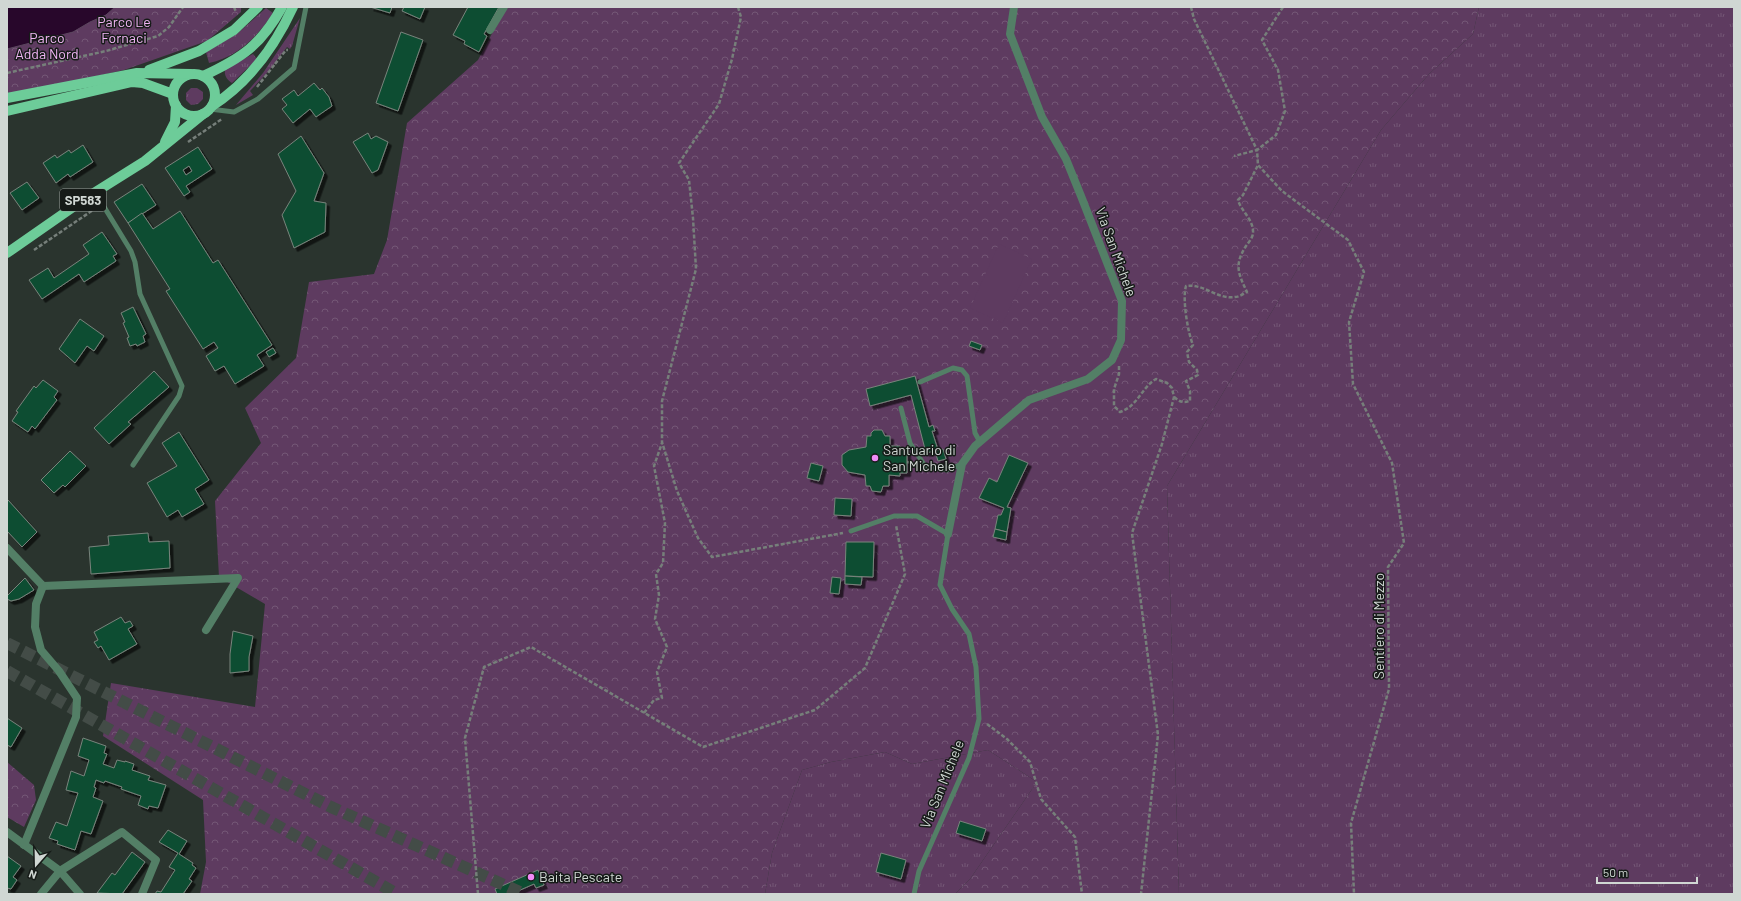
<svg xmlns="http://www.w3.org/2000/svg" width="1741" height="901" font-family="Barlow,sans-serif">
<style>
.grass{fill:url(#grass-tufts)}
.forest{fill:url(#forest-crowns)}
.garden{fill:#5e3b60}
.water{fill:#28072b;stroke:#5a455d}
.building{fill:#104e32;stroke:#78837c;fill-rule:evenodd;filter:url(#shadow)}
.lines{fill:none;stroke-linecap:round;stroke-linejoin:round}
.highway-tunnel{stroke:#434c47;stroke-width:12;stroke-dasharray:12 6;stroke-linecap:butt}
.path{stroke:#767f7a;stroke-width:2.5;stroke-dasharray:4 2;stroke-linecap:butt}
.lane{stroke:#537f66;stroke-width:5}
.street{stroke:#537f66;stroke-width:8}
.primary{stroke:#6dcc99;stroke-width:10}
.poi-dot{fill:#ef8bf6;stroke:#161b18;stroke-width:1.5}
.labels{text-anchor:middle;stroke-width:3;stroke-linejoin:round;paint-order:stroke}
.shield{fill:#161b18;stroke:#989f9b;stroke-width:1}
.shield-label{font-size:13px;font-weight:bold;fill:#d0d7d3}
.park-label{font-size:14px;fill:#f1b5f5;stroke:#161b18}
.street-label{font-size:14px;fill:#d0d7d3;stroke:#161b18}
.poi-label{font-size:14px;fill:#d0d7d3;stroke:#161b18;text-anchor:start}
</style>
<defs>
<pattern id="grass-tufts" width="24" height="20" patternUnits="userSpaceOnUse"><rect width="24" height="20" fill="#5e3b60"/><path d="M3 7l-1-3M5 7V3M7 7l1-3M15 17l-1-3M17 17v-4M19 17l1-3" fill="none" stroke="#745776"/></pattern>
<pattern id="forest-crowns" width="20" height="18" patternUnits="userSpaceOnUse"><rect width="20" height="18" fill="#5e3b60"/><path d="M2 6a3 3 0 1 1 6 0M12 15a3 3 0 1 1 6 0" fill="none" stroke="#745776"/></pattern>
<filter id="shadow"><feDropShadow dx="3.5" dy="3.5" stdDeviation="0" flood-color="#0009"/></filter>
</defs>
<rect width="100%" height="100%" fill="#2a342e"/>
<g class="grass">
<polygon points="1479,7 1734,7 1734,894 1179,894 1167,486 1381,130 1429,74 1473,34"/>
<path d="M266,8L273,13C257,37 238,57 209,63L206,52L238,33Z"/>
<polygon points="300,18 292,46 290,49 287,47 267,73 250,91 253,95 236,105 263,73"/>
<path d="M253,54L257,59L232,83C227,80 224,76 225,69Z"/>
<polygon points="191,88 197,88 203,92 203,99 198,104 191,105 186,100 186,93"/>
<polygon points="988,750 1037,782 970,879 955,894 765,894 772,853 802,770 831,762 885,752 912,764"/>
</g>
<g class="forest">
<polygon points="7,7 241,7 241,12 207,41 124,70 7,96"/>
<polygon points="506,7 1479,7 1473,34 1429,74 1381,130 1167,486 1179,894 955,894 970,879 1037,782 988,750 912,764 885,752 831,762 802,770 772,853 765,894 200,894 206,862 203,800 103,736 111,683 255,707 265,604 219,577 215,501 261,443 245,408 296,358 309,282 374,274 387,240 407,123 478,60"/>
<polygon points="7,762 34,785 36,800 24,827 7,817"/>
</g>
<polygon class="garden" points="999,244 1032,259 1003,323 970,308"/>
<polygon class="water" points="7,7 115,7 106,15 90,22 73,32 7,49"/>
<g class="building">
<polygon points="370,7 392,7 390,13"/>
<polygon points="404,7 425,7 420,19 402,11"/>
<polygon points="468,7 499,7 484,34 487,36 479,52 464,44 465,41 453,35"/>
<polygon points="401,32 423,40 398,111 376,103"/>
<polygon points="314,83 320,90 322,88 329,97 332,106 316,117 310,109 293,123 282,109 287,105 282,99 294,90 298,96"/>
<polygon points="368,133 371,139 376,136 388,142 378,170 372,173 353,142"/>
<polygon points="301,136 324,173 314,201 326,203 325,232 294,248 282,215 296,191 278,154"/>
<polygon points="83,145 93,162 70,177 68,174 56,183 43,163 55,155 57,158 69,150 71,153"/>
<path d="M198,147L212,169L186,186L190,192L184,196L165,168ZM189,166L192,171L186,175L183,170Z"/>
<polygon points="27,182 39,198 22,210 10,193"/>
<polygon points="142,184 156,205 128,223 114,202"/>
<polygon points="180,211 213,263 218,260 272,345 257,355 264,366 235,384 224,366 215,371 206,356 218,348 214,342 203,349 166,291 170,289 128,223 142,213 153,229"/>
<polygon points="102,232 117,254 113,256 116,261 84,282 79,274 42,299 29,280 48,268 54,278 89,254 83,245"/>
<polygon points="133,307 146,334 143,336 145,342 137,346 136,344 130,346 127,338 129,337 123,323 125,322 121,313"/>
<polygon points="80,319 104,336 94,351 87,346 75,363 59,349"/>
<polygon points="971,341 982,345 980,350 969,346"/>
<polygon points="273,348 276,353 269,357 266,352"/>
<polygon points="154,371 169,387 128,422 131,424 109,444 94,428"/>
<polygon points="915,376 929,427 933,425 935,431 932,431 938,450 926,453 911,395 870,406 866,389"/>
<polygon points="43,380 58,391 54,397 57,400 35,429 32,426 28,432 12,421 18,412 16,411 34,386 36,388"/>
<polygon points="874,430 882,430 885,436 890,436 890,446 900,446 900,450 907,450 907,473 900,473 900,476 889,475 889,486 883,486 881,492 872,491 870,486 866,486 865,475 848,472 842,465 842,455 849,450 866,447 867,436 871,436 871,433"/>
<polygon points="179,432 209,480 195,489 204,504 182,517 178,510 167,517 147,483 177,466 162,443"/>
<polygon points="943,449 946,459 938,461 935,451"/>
<polygon points="70,451 86,466 65,487 63,485 54,493 41,480"/>
<polygon points="1009,455 1028,463 1007,507 1011,508 1007,532 995,529 998,515 1001,515 1004,508 979,498 989,478 997,482"/>
<polygon points="811,463 823,466 819,481 807,478"/>
<polygon points="835,498 852,499 851,516 834,515"/>
<polygon points="8,500 37,532 22,547 7,531 7,501"/>
<polygon points="995,529 1007,532 1006,540 993,537"/>
<polygon points="148,533 149,542 169,541 170,568 91,574 89,547 109,545 108,536"/>
<polygon points="846,542 874,542 873,577 845,576"/>
<polygon points="845,576 862,577 861,585 845,584"/>
<polygon points="832,577 841,578 839,594 830,593"/>
<polygon points="25,578 34,590 19,599 11,601 7,599 7,596"/>
<polygon points="121,617 125,623 130,621 133,626 128,629 137,644 109,660 101,646 98,648 94,642 98,640 94,632"/>
<polygon points="233,631 253,636 249,657 249,671 230,673 230,654"/>
<polygon points="7,718 22,728 11,747 7,745"/>
<polygon points="83,738 106,746 104,753 107,754 103,764 114,768 117,760 125,762 125,761 134,764 132,770 150,776 148,780 166,785 158,808 149,806 148,809 138,805 141,796 121,789 122,787 105,781 104,783 96,780 94,787 96,788 93,797 103,801 91,834 81,831 75,850 57,844 58,841 49,838 56,822 67,826 78,793 66,790 71,771 84,776 89,760 78,756"/>
<polygon points="960,821 986,829 982,841 956,833"/>
<polygon points="168,830 187,841 179,854 193,863 192,865 196,868 189,879 192,881 183,894 155,894 157,891 161,892 175,870 169,867 178,853 159,842"/>
<polygon points="132,852 145,862 122,894 97,893 112,873 115,875"/>
<polygon points="881,853 906,860 901,879 876,872"/>
<polygon points="7,856 21,866 13,877 17,880 11,889 7,888"/>
<polygon points="538,870 544,885 536,888 534,884 511,894 497,894 495,889"/>
</g>
<g class="lines">
<g class="highway-tunnel">
<polyline points="7,643 331,807 524,894"/>
<polyline points="7,671 397,894"/>
</g>
<g class="path">
<polyline points="234,7 236,12"/>
<polyline points="738,7 741,17 732,59 719,104 679,163 689,180 693,218 696,269 662,401 662,442 677,491 698,538 712,557 843,533"/>
<polyline points="1191,7 1194,19 1257,150 1234,156"/>
<polyline points="1283,7 1262,40 1278,70 1285,111 1276,135 1257,150 1258,165 1282,191 1348,240 1364,272 1349,322 1353,384 1392,463 1404,543 1388,567 1389,689 1351,823 1354,894"/>
<polyline points="275,64 286,50 288,50"/>
<polyline points="7,73 106,51 158,36 169,27 183,7"/>
<polyline points="257,87 275,64"/>
<polyline points="188,142 222,119"/>
<polyline points="34,250 96,208"/>
<path d="M1119,366V374L1114,389V406L1120,412C1138,406 1141,388 1156,379L1167,383L1172,388L1174,397L1162,444L1132,533L1158,735L1141,894"/>
<path d="M1174,397C1180,402 1183,403 1190,401V391L1186,381L1198,375L1197,370L1189,362L1187,352L1193,345C1188,333 1182,299 1186,286C1203,283 1218,300 1235,297C1239,297 1243,294 1247,292C1238,273 1234,265 1246,246C1249,242 1253,237 1253,233C1254,220 1241,211 1238,200L1243,195L1258,165"/>
<polyline points="907,462 913,463"/>
<polyline points="644,713 654,700 662,698 657,672 667,647 655,619 659,595 656,574 663,563 665,523 654,466 662,443"/>
<polyline points="987,724 1007,739 1030,762 1041,799 1075,837 1082,894"/>
<polyline points="478,894 465,738 484,667 531,647 703,747 815,710 865,668 905,574 896,525"/>
</g>
<g class="lane">
<polyline points="210,109 234,112 258,99 294,68 306,7"/>
<polyline points="95,192 131,251 135,262 140,294 182,386 179,396 133,465"/>
<polyline points="920,382 953,368 962,370 967,376 975,433 980,442"/>
<polyline points="901,408 910,443 925,466 947,470 962,464"/>
<polyline points="851,531 894,516 917,516 948,534 940,585 952,609 969,634 976,667 979,719 969,758 919,871 914,894"/>
</g>
<g class="street">
<polyline points="490,30 504,7"/>
<polyline points="948,534 962,464 975,446 1029,400 1088,379 1112,360 1121,340 1122,301 1081,196 1066,159 1042,117 1010,34 1014,7"/>
<polyline points="7,548 43,586 238,578 206,630"/>
<polyline points="7,832 60,871 41,894"/>
<polyline points="24,845 76,717 77,698 59,671 41,650 35,627 36,604 43,586"/>
<polyline points="80,894 60,871 122,832 156,860 142,894"/>
</g>
<g class="primary">
<polyline points="149,70 199,51 234,30 258,7"/>
<circle cx="194" cy="95" r="21"/>
<path d="M203,76C242,58 261,45 282,7"/>
<polyline points="7,98 137,73 191,74"/>
<path d="M212,106C248,83 275,46 293,7"/>
<polyline points="7,111 132,82 143,83 173,94"/>
<polyline points="165,142 175,122 176,105"/>
<polyline points="7,253 86,198 145,161 203,114"/>
</g>
</g>
<g class="poi-dot">
<circle cx="875" cy="458" r="4"/>
<circle cx="531" cy="877" r="4"/>
</g>
<g class="labels">
<rect class="shield" x="60" y="189" width="46" height="22" rx="3"/>
<g class="shield-label">
<text x="83" y="205">SP583</text>
</g>
<g class="park-label">
<text x="124" y="27">Parco Le<tspan x="124" dy="16">Fornaci</tspan></text>
<text x="47" y="43">Parco<tspan x="47" dy="16">Adda Nord</tspan></text>
</g>
<g class="street-label">
<text transform="translate(1116 252) rotate(70)" y="5">Via San Michele</text>
<text transform="translate(1379 626) rotate(-90)" y="5">Sentiero di Mezzo</text>
<text transform="translate(942 784) rotate(-68)" y="5">Via San Michele</text>
</g>
<g class="poi-label">
<text x="883" y="455">Santuario di<tspan x="883" dy="16">San Michele</tspan></text>
<text x="539" y="882">Baita Pescate</text>
</g>
</g>
<rect width="1741" height="901" fill="none" stroke="#d0d7d3" stroke-width="16"/>
<g transform="translate(36 865) rotate(200)" stroke="#161b18" stroke-width="3" paint-order="stroke">
<path d="M0-3L7 15L0 10L-7 15Z" fill="#d0d7d3"/>
<text y="-6" font-size="11" font-weight="bold" text-anchor="middle" fill="#d0d7d3">N</text>
</g>
<path d="M1597 877v6h100v-6" fill="none" stroke="#d0d7d3" stroke-width="2"/>
<text x="1603" y="877" font-size="12" fill="#d0d7d3" stroke="#161b18" stroke-width="3" paint-order="stroke">50 m</text>
</svg>
